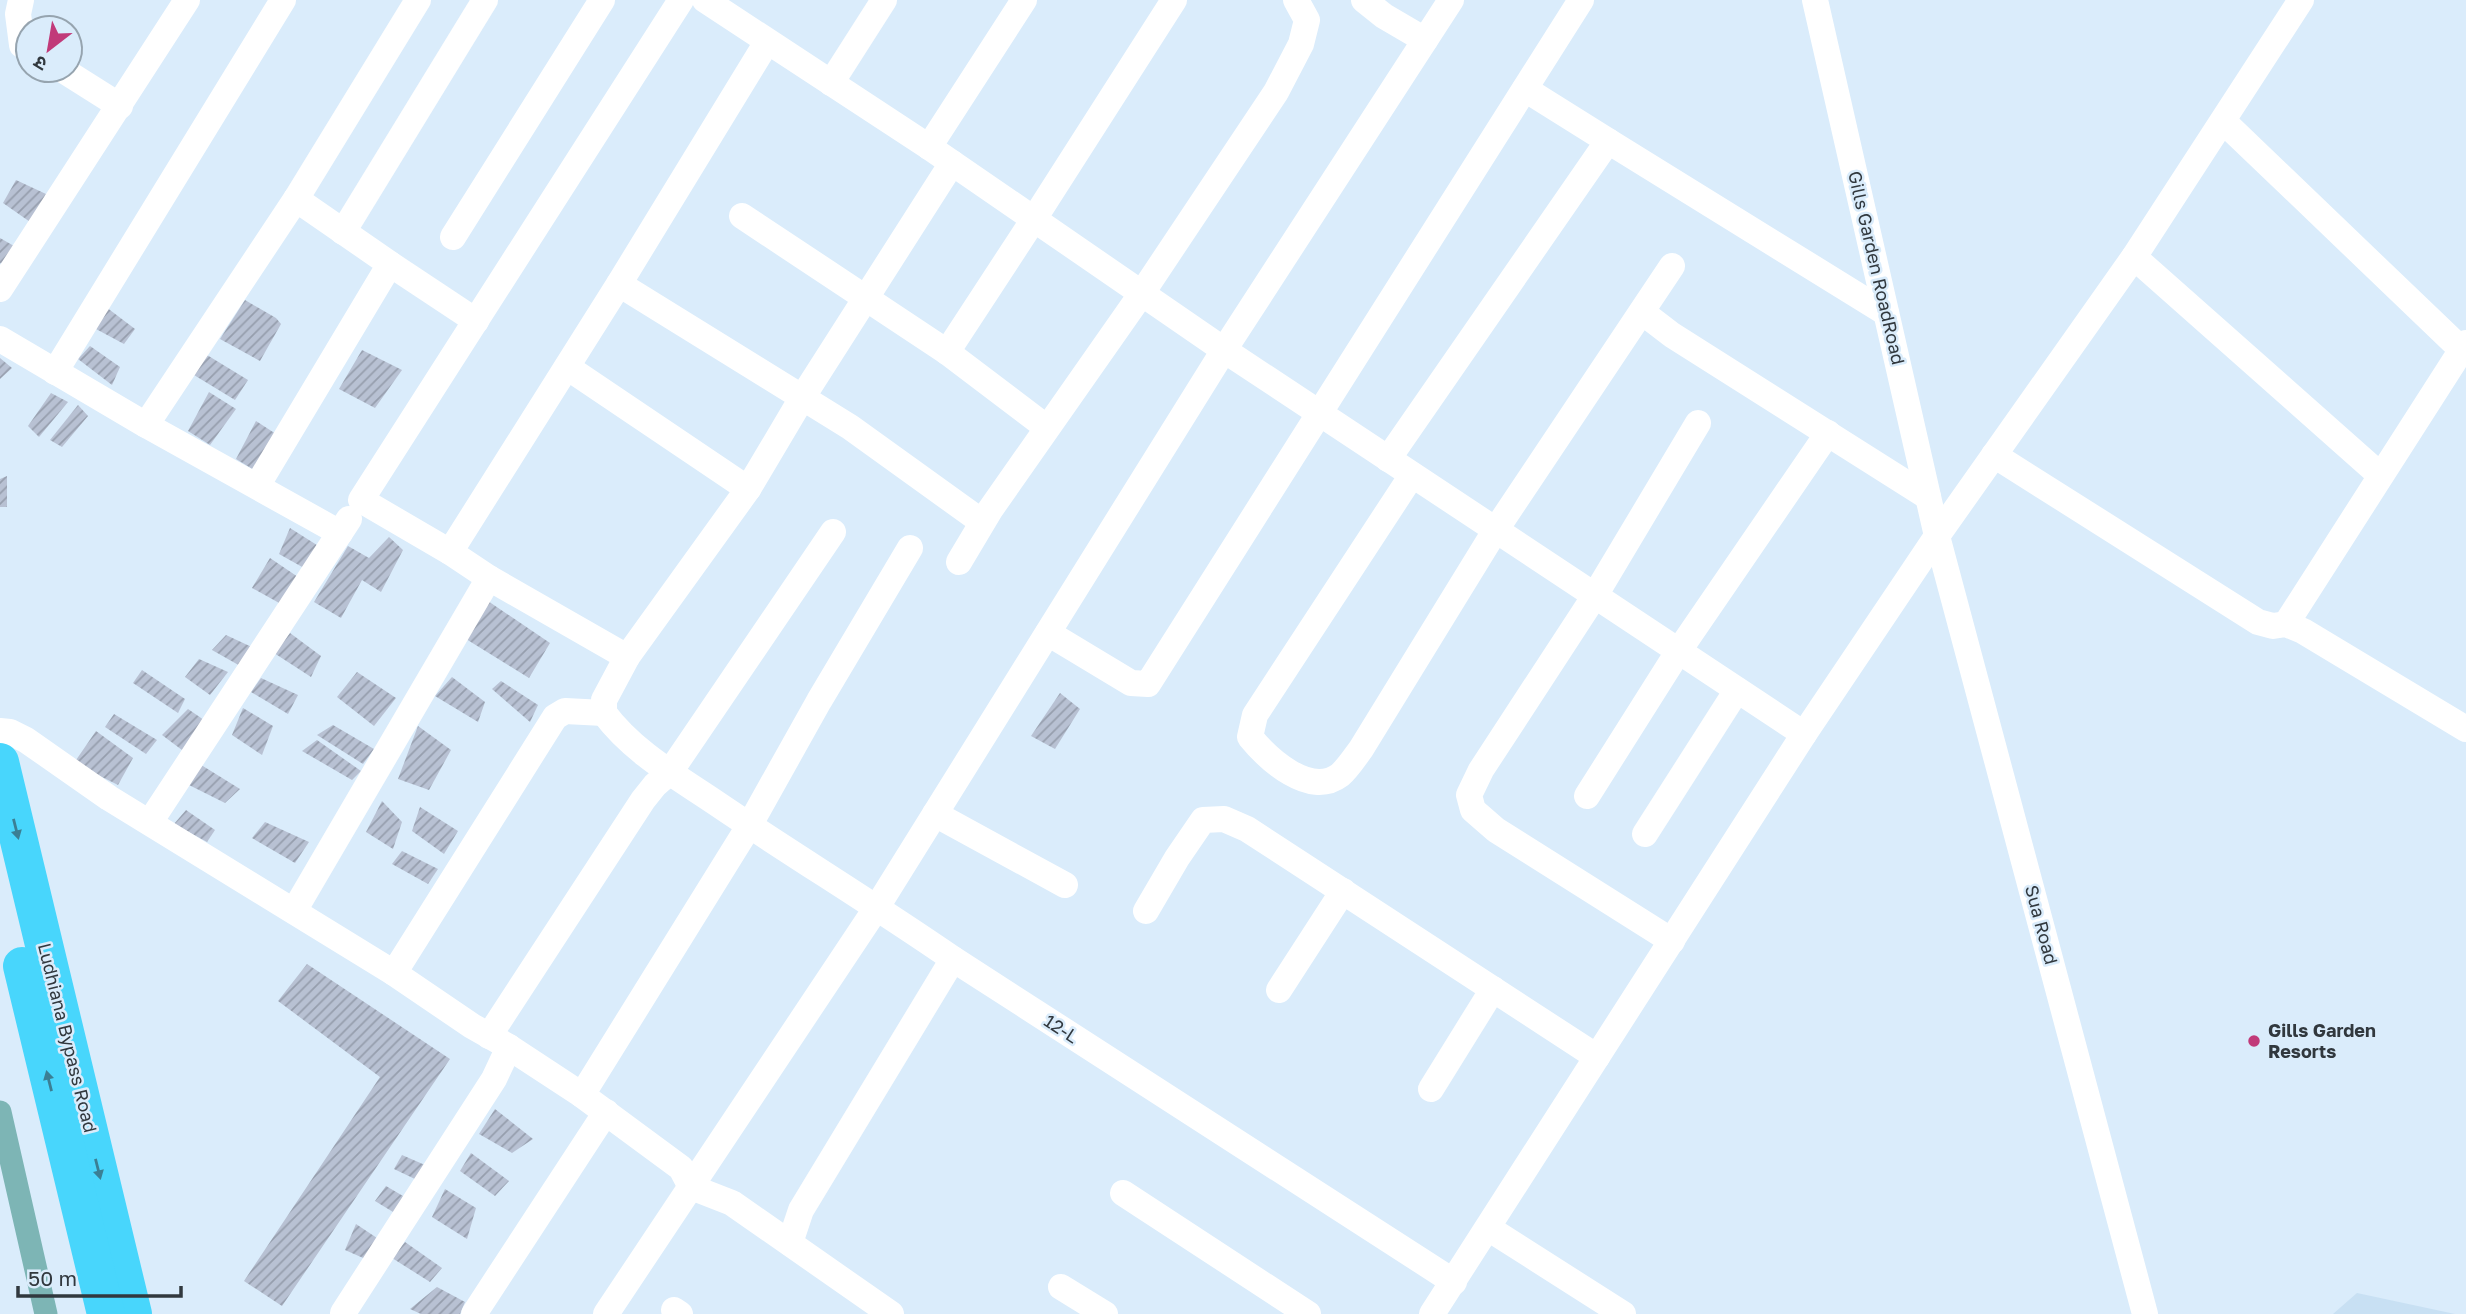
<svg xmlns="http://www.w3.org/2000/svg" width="2466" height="1314" font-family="'Golos Text','Noto Sans Devanagari',sans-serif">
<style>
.built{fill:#c8e0f3}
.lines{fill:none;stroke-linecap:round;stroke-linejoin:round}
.canal{stroke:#7db5b5;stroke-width:23}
.building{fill:url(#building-hatch)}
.minor{stroke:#fff;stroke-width:26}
.highway{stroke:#48d6fc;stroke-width:38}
.oneway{fill:#3b7f94}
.poi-dot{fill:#c13a79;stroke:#daecfb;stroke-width:2.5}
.labels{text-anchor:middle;stroke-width:5;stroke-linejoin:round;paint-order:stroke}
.street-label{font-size:18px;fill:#31383e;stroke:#daecfb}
.poi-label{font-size:18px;font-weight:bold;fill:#31383e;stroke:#daecfb;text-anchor:start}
</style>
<defs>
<pattern id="building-hatch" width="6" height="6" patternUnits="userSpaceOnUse" patternTransform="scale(1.75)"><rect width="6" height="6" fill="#b8c1d3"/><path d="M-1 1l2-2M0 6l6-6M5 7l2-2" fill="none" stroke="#969ead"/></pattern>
</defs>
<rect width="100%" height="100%" fill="#daecfb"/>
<polygon class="built" points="2357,1293 2455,1314 2333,1314"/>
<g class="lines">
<polyline class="canal" points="0,1112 46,1314"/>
</g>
<g class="building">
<polygon points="16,180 46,194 33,224 3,203"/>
<polygon points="0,238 14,246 3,265 0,263"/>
<polygon points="245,300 276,318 281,324 260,361 220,339"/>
<polygon points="106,307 135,329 124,344 96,329"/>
<polygon points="90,346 120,367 112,385 78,359"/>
<polygon points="362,350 402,370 375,408 339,389"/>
<polygon points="207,355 248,380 235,400 194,375"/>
<polygon points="0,358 12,368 0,379"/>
<polygon points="209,392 236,409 210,445 188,431"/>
<polygon points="51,393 68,402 39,437 28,426"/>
<polygon points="78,405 88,416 62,447 50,440"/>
<polygon points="256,421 276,434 254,470 236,459"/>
<polygon points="7,476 7,507 0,507 0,479"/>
<polygon points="290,528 320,547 304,568 279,554"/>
<polygon points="389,537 403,550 381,592 362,580 341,618 314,602 348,546 369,558"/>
<polygon points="270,558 298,577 281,604 252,588"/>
<polygon points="485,599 550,643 529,678 466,639"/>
<polygon points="290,633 321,656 311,677 274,653"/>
<polygon points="226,635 256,649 242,667 212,650"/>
<polygon points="199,659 228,672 210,695 185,677"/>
<polygon points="142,670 185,699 178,713 133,683"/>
<polygon points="357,672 396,698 374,726 337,697"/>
<polygon points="452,677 485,702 478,722 435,696"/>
<polygon points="261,678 298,695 288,714 251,692"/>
<polygon points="501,681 538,705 530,722 492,689"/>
<polygon points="1060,693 1080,709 1055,749 1031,736"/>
<polygon points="243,708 273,726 262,755 232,735"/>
<polygon points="188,709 204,720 186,753 162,735"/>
<polygon points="114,714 157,740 146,754 105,727"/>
<polygon points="333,725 374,749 363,764 317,735"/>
<polygon points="418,726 451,750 429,790 398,779"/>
<polygon points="96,731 133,758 118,785 74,763"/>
<polygon points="317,740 361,771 352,780 302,751"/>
<polygon points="198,763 240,789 225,803 187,784"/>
<polygon points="382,801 402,822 393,849 366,832"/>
<polygon points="420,807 458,831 444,854 412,831"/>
<polygon points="186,810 215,830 207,842 174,824"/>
<polygon points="265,822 309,842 295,863 252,838"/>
<polygon points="402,851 438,869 428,884 392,864"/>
<polygon points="307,964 450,1059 282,1306 244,1281 380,1077 278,1001"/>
<polygon points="495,1109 533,1139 512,1153 479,1134"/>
<polygon points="471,1153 509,1181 495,1196 460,1171"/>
<polygon points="402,1155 425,1165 417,1180 394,1169"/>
<polygon points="386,1186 403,1196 398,1215 375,1201"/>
<polygon points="445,1189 476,1208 467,1239 432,1217"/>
<polygon points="356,1224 377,1238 370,1261 345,1250"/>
<polygon points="405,1242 442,1268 430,1282 392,1258"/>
<polygon points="437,1287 465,1302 460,1314 421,1314 410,1309"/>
</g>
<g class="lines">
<g class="minor">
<polyline points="21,0 18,14 22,45 28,48"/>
<polyline points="681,0 361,500 450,552 489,578 627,657 748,489 802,398 952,163"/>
<polyline points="705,0 929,147 1224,350 1804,734"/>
<polyline points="1364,0 1384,16 1425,40"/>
<polyline points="1815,0 1937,536 2145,1314"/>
<polyline points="63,70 120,106"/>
<polyline points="831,83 884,0"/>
<polyline points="2223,121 2462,350"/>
<polyline points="1608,141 1886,313"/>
<polyline points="929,147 1024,0"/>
<polyline points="296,199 418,0"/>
<polyline points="742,216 947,352 1046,427"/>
<polyline points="343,232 485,0"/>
<polyline points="453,237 602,0"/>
<polyline points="2134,257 2380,475"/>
<polyline points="390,264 476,321"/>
<polyline points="619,284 850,427 982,522"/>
<polyline points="0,289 187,0"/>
<polyline points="1642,312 1672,335 1928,497"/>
<polyline points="0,339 146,425 340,533"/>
<polyline points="947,352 1034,219 1174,0"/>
<polyline points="567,367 748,489"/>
<polyline points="55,372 283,0"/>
<polyline points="146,425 296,199 390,264 257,486"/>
<polyline points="1994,455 2258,622 2273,626 2286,624 2303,631 2466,729"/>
<polyline points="1388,459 1608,141 1525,89"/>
<path d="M1412,475L1255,715L1250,737C1268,759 1310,798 1340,775C1348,768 1355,757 1361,749L1495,531L1672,266"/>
<polyline points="450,552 619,284 767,42"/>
<polyline points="959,562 990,510 1142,293 1276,92 1301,44 1307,20 1296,0"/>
<polyline points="2286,624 2466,343"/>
<polyline points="1048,633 1131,683 1148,684 1581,0"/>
<path d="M627,657L604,700V713C633,752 676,776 716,803C794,856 875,905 953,959L1454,1282"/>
<polyline points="0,731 10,732 26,740 109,798 394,973 472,1026 509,1047 582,1095"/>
<polyline points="1587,796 1678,652 1828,433"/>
<polyline points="935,814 1065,885"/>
<polyline points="150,822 349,519"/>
<polyline points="1645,834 1737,690"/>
<polyline points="294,911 489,578"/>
<polyline points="1146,911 1177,858 1203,820 1224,819 1247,829 1597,1057"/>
<polyline points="1672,941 1496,830 1473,810 1469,795 1481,770 1594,597 1698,423"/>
<polyline points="394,973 555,717 565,711 604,713"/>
<polyline points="1279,990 1343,891"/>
<polyline points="489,1036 643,800 655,785 670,772 833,532"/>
<polyline points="1431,1089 1493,989"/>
<polyline points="1123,1193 1308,1314"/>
<polyline points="1488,1228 1623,1314"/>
<polyline points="790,1243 801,1210 953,959"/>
<polyline points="1061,1287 1105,1314"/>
<polyline points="674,1310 680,1314"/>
<polyline points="343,1313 494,1079 509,1047"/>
<polyline points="474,1314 606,1112"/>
<polyline points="606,1314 877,907 1224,350 1451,0"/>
<polyline points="891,1314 732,1203 691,1187 681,1168 582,1095 749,826 819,701 910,548"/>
<polyline points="1432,1314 1804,734 1937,536 2134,257 2301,0"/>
</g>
<g class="highway">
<polyline points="0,762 133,1314"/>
<polyline points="22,966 106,1314"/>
</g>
</g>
<defs><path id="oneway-solid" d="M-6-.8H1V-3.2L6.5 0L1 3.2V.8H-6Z" transform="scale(1.75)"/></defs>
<g class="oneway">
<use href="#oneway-solid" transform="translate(16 829) rotate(76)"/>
<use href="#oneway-solid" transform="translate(49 1081) rotate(-104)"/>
<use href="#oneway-solid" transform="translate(98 1169) rotate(76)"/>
</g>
<circle class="poi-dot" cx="2254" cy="1041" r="7"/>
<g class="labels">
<g class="street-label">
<text transform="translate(1876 268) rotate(77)" y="6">Gills Garden RoadRoad</text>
<text transform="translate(2041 925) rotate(75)" y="6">Sua Road</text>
<text transform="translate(1061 1029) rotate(33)" y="6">12-L</text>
<text transform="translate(67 1038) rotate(76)" y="6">Ludhiana Bypass Road</text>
</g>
<g class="poi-label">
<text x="2268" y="1037">Gills Garden<tspan x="2268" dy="21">Resorts</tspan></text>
</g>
</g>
<g transform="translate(49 49) rotate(211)"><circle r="33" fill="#daecfb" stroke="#96a4af" stroke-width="2"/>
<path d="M0-5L12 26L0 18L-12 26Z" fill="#c13a79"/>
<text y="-10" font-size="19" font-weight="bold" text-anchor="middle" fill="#31383e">उ</text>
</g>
<path d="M18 1286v10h163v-10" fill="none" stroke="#31383e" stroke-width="3.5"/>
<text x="28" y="1286" font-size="21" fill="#31383e" stroke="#daecfb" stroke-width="5" paint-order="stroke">50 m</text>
</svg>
